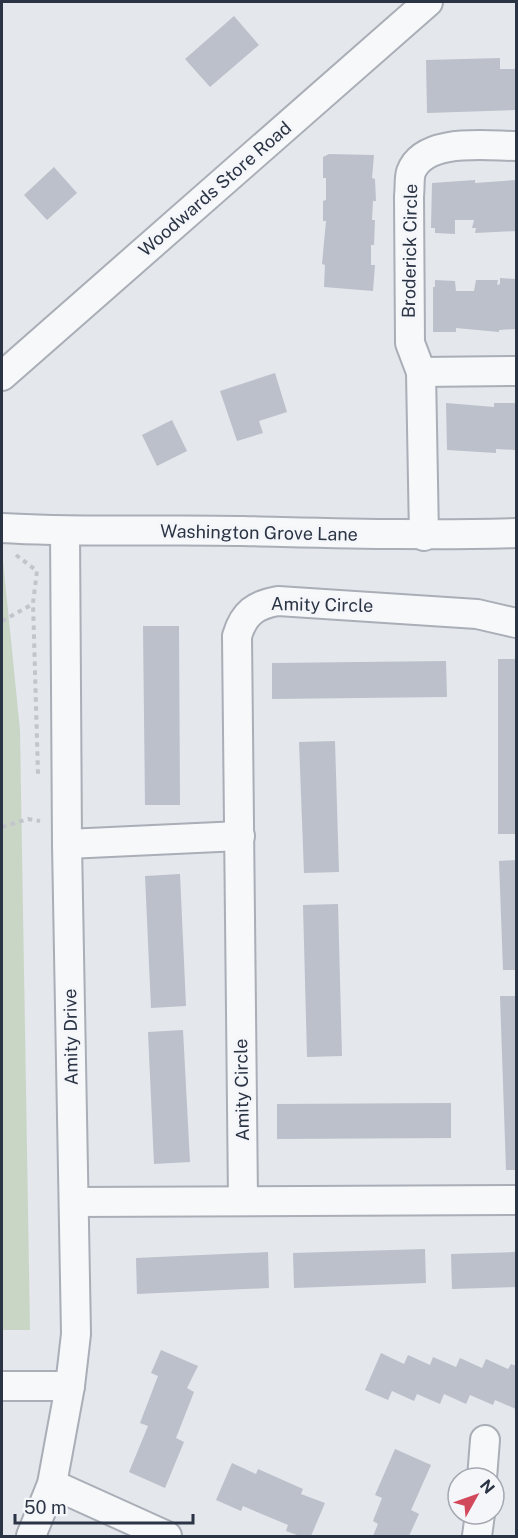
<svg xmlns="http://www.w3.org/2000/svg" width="518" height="1538" font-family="'Public Sans',sans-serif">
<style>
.green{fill:#c9d6c5}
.building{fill:#bbc0ca}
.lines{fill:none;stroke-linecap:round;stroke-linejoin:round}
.minor-casing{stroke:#a9aeb7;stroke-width:32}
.path{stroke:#c2c5cb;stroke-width:4;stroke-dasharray:4.5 4.5;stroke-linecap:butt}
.minor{stroke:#f7f8fa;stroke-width:28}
.labels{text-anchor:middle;stroke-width:6;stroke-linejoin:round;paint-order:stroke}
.street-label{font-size:18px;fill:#2b3445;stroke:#f4f6f9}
</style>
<rect width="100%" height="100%" fill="#e4e7ec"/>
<polygon class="green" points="2,551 20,730 30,1330 2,1330"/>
<g class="building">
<polygon points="234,16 259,45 210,87 185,59"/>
<polygon points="500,58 500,69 516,69 516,110 427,113 426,60"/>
<polygon points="329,154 374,155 372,178 375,179 376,201 373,201 372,220 375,220 374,245 371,245 371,265 375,265 373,291 324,287 325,265 322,264 326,221 323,221 323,201 326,200 326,178 323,178 323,157"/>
<polygon points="54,167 77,193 47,220 24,195"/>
<polygon points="475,180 475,183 516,180 516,231 475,233 476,228 472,228 474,220 455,220 455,234 435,233 435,228 431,228 432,183"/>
<polygon points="500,278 516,279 516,329 499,330 499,332 456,328 456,332 433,332 433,287 435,287 435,280 455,281 456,291 474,291 476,280 498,280 497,285 500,284"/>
<polygon points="275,373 287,412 259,421 263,433 237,441 220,391"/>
<polygon points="446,403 494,407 494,403 516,403 516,450 496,449 496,453 447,450"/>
<polygon points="172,420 187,451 157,466 142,435"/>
<polygon points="143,626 179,626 180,805 145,805"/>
<rect x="498" y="659" width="18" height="175"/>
<polygon points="446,661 447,697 272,699 272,663"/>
<polygon points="335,741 339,872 304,873 299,742"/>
<polygon points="516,860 516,970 503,970 499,861"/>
<polygon points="180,874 186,1006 151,1008 145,876"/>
<polygon points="338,904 342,1056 307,1057 303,905"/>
<polygon points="500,996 516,996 516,1170 506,1170"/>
<polygon points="183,1030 190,1162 154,1164 148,1032"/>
<polygon points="451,1103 451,1138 277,1139 277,1104"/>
<polygon points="425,1249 426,1283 294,1288 293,1253"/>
<polygon points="268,1252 269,1288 137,1294 136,1258"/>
<polygon points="516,1252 516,1287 452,1289 451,1254"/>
<polygon points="161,1350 198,1366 187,1388 194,1392 176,1438 184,1442 165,1488 129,1472 148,1426 140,1423 158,1376 151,1373"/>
<polygon points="381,1353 404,1364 408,1355 430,1365 433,1357 456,1367 460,1358 482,1368 486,1359 508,1369 511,1364 516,1366 516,1409 495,1400 493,1405 470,1395 466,1404 444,1394 440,1404 417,1394 414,1401 392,1391 388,1400 365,1390"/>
<polygon points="395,1449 431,1465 411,1510 419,1514 409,1536 373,1536 378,1524 373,1521 382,1498 375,1495"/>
<polygon points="232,1463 256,1474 258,1469 303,1489 301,1494 325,1503 311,1536 300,1536 286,1531 288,1525 243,1506 241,1511 216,1500"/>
</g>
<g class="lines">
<defs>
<g id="minor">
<polyline points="421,372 516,371"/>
<polyline points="2,376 428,2"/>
<path d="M2,528C82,533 162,529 243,531C334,533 425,536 516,533"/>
<path d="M424,536L421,372L410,343L409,196C410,188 409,178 411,172C424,137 487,146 516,146"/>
<polyline points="67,844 240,836"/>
<path d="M243,1200L237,636C244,613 255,605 278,601L477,614L516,623"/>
<polyline points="75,1202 516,1200"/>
<polyline points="2,1386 70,1386"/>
<polyline points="482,1478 485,1440"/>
<polyline points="52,1484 167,1536"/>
<polyline points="31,1536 52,1484 70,1386 76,1334 67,844 65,532"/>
<polyline points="477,1536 480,1514"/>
</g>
</defs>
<use href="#minor" class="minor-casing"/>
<g class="path">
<polyline points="16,555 37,571 33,603 38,774"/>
<polyline points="2,621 33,604"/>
<polyline points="2,827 28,819 40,821"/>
</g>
<use href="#minor" class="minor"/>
</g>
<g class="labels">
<g class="street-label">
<text transform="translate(215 189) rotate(-41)" y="6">Woodwards Store Road</text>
<text transform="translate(410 251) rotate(-89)" y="6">Broderick Circle</text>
<text transform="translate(259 533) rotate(1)" y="6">Washington Grove Lane</text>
<text transform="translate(322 605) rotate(1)" y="6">Amity Circle</text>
<text transform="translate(71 1037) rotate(-91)" y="6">Amity Drive</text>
<text transform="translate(242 1090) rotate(-91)" y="6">Amity Circle</text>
</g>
</g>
<rect width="518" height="1538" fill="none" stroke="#2b3445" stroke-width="6"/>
<g transform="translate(476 1496) rotate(50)"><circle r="28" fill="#f4f6f9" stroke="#a4a8b1" stroke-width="1.5"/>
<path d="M0-4.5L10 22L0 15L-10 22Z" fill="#d1495b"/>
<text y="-9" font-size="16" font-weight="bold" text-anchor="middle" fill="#2b3445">N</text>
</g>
<path d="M15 1514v9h178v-9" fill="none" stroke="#2b3445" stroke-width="3"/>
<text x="24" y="1514" font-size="18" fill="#2b3445" stroke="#f4f6f9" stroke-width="4.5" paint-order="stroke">50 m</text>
</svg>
